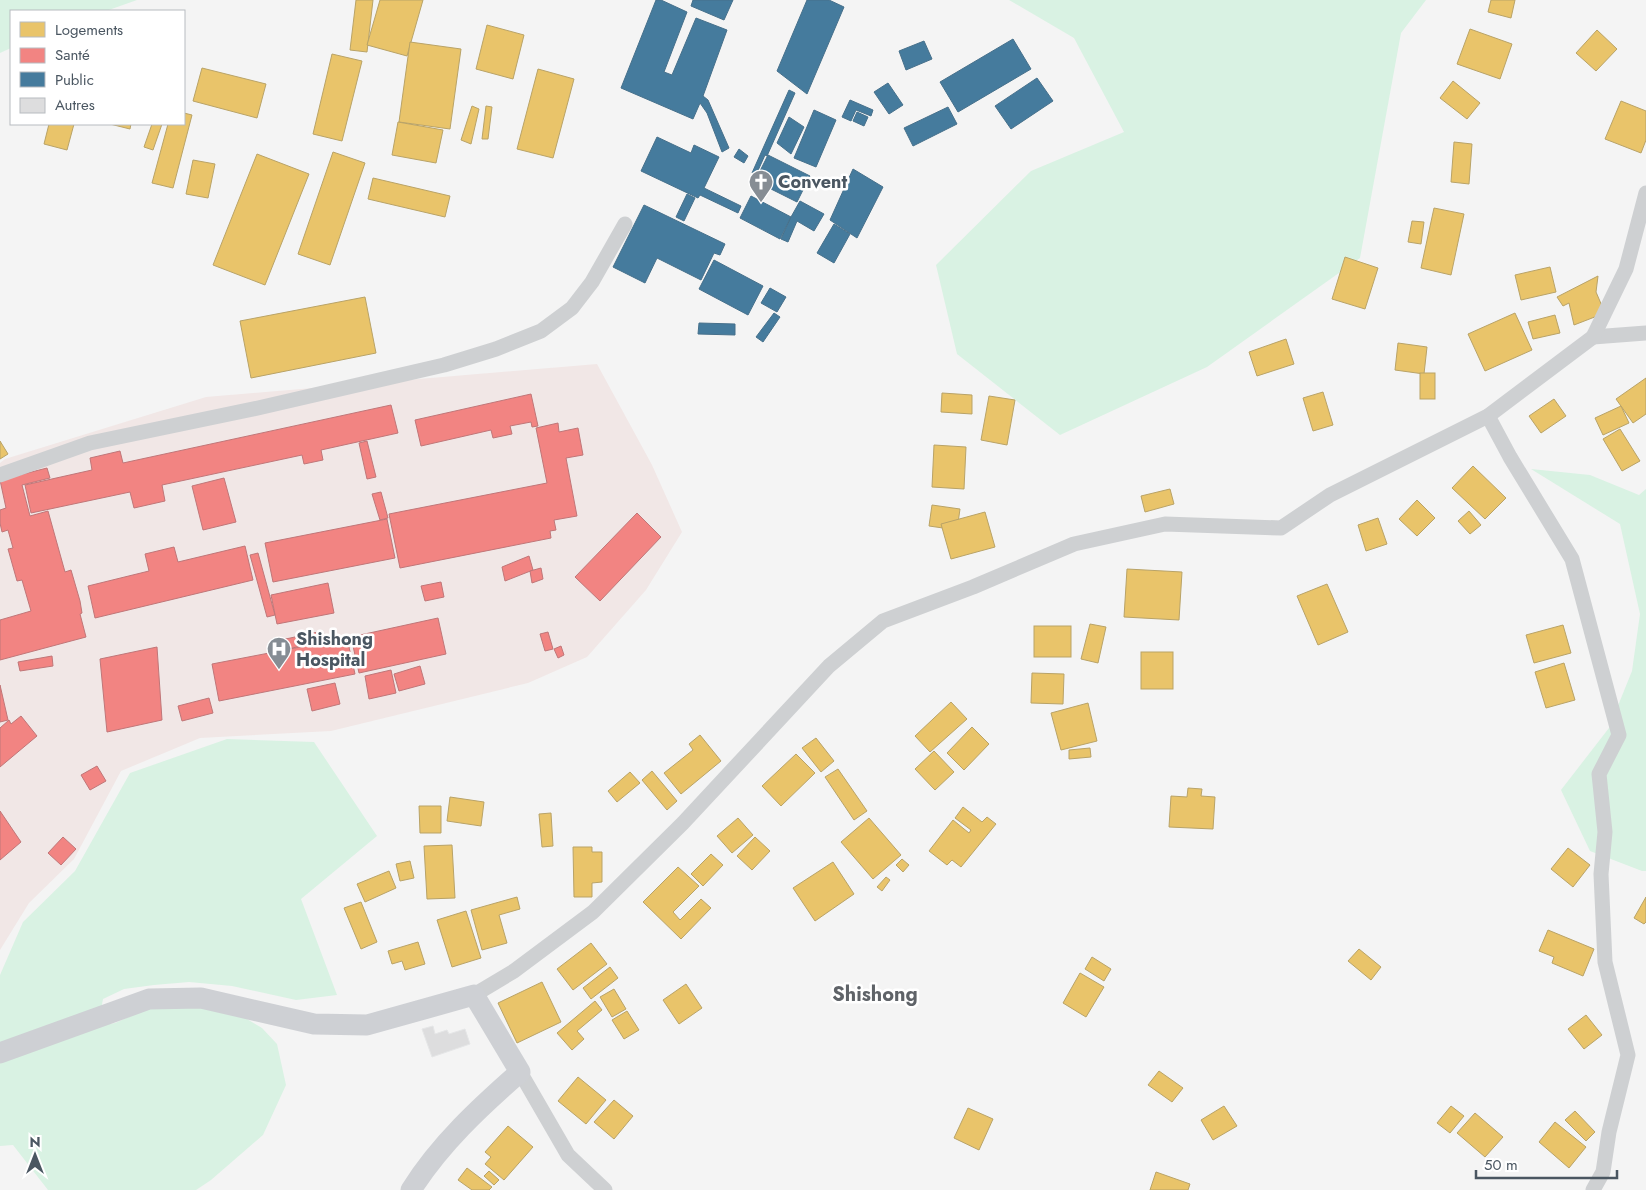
<svg xmlns="http://www.w3.org/2000/svg" width="1646" height="1190" font-family="Jost,sans-serif">
<style>
.medical{fill:#f1e7e6}
.green{fill:#d9f2e3}
.homes{fill:#e9c46a;stroke:#b9a367}
.health{fill:#f28482;stroke:#c07678}
.public{fill:#457b9d;stroke:#46708b}
.building{fill:#ddddde;stroke:#e5e6e7}
.lines{fill:none;stroke-linecap:round;stroke-linejoin:round}
.street{stroke:#ced0d2;stroke-width:15}
.secondary{stroke:#ced0d4;stroke-width:21}
.labels{text-anchor:middle;stroke-width:5;stroke-linejoin:round;paint-order:stroke}
.poi-label{font-size:18px;font-weight:bold;fill:#4a5661;stroke:#fff;text-anchor:start}
.quarter-label{font-size:20px;font-weight:bold;fill:#5f6368;stroke:#fff}
</style>
<rect width="100%" height="100%" fill="#f4f4f4"/>
<polygon class="medical" points="597,364 652,465 682,532 646,590 587,657 528,683 331,731 200,738 121,771 74,859 29,903 0,950 0,463 5,459 206,397"/>
<g class="green">
<polygon points="0,0 137,0 106,11 11,11 11,48 0,53"/>
<polygon points="1009,0 1426,0 1401,33 1360,258 1207,367 1060,435 957,354 936,265 1031,171 1124,132 1074,38"/>
<polygon points="1531,469 1590,475 1639,495 1646,489 1646,871 1642,871 1590,851 1561,790 1609,728 1632,671 1640,614 1620,524"/>
<polygon points="227,739 314,742 377,836 301,899 337,995 296,1000 232,986 189,982 154,985 124,989 103,999 98,1026 115,1023 163,1002 237,1013 262,1028 277,1044 286,1085 263,1135 211,1180 196,1190 48,1190 13,1145 0,1146 0,975 23,922 75,871 130,773"/>
</g>
<g class="homes">
<polygon points="356,0 373,0 367,52 350,50"/>
<polygon points="380,0 423,0 407,56 367,45"/>
<polygon points="1491,0 1515,0 1511,18 1488,12"/>
<polygon points="487,25 524,35 513,79 476,69"/>
<polygon points="1470,29 1512,44 1500,79 1457,64"/>
<polygon points="1597,30 1617,49 1596,71 1576,53"/>
<polygon points="410,42 461,49 450,129 399,122"/>
<polygon points="332,54 362,61 342,141 313,134"/>
<polygon points="202,68 266,84 257,118 193,101"/>
<polygon points="538,69 574,79 553,158 517,149"/>
<polygon points="1453,81 1480,103 1467,119 1440,98"/>
<polygon points="1621,101 1646,111 1646,140 1641,153 1605,139"/>
<polygon points="472,106 479,109 471,144 461,140"/>
<polygon points="486,106 492,107 488,139 482,139"/>
<polygon points="184,113 192,115 173,188 152,183 168,124 184,124"/>
<polygon points="398,122 443,130 436,163 392,155"/>
<polygon points="49,124 74,124 67,150 44,144"/>
<polygon points="110,124 131,124 130,129"/>
<polygon points="152,124 162,124 153,150 144,147"/>
<polygon points="1454,142 1472,144 1469,184 1451,182"/>
<polygon points="333,152 365,163 330,265 298,254"/>
<polygon points="257,154 309,174 265,285 213,265"/>
<polygon points="193,160 215,164 208,198 186,194"/>
<polygon points="373,178 450,196 445,217 368,199"/>
<polygon points="1434,208 1464,214 1451,275 1421,268"/>
<polygon points="1412,221 1424,222 1421,244 1408,242"/>
<polygon points="1345,257 1378,268 1365,309 1332,299"/>
<polygon points="1550,267 1556,292 1521,300 1515,275"/>
<polygon points="1598,276 1596,292 1605,313 1574,325 1569,303 1563,306 1557,297"/>
<polygon points="365,297 376,353 251,378 240,321"/>
<polygon points="1515,313 1532,350 1485,371 1468,334"/>
<polygon points="1555,315 1560,333 1533,339 1528,322"/>
<polygon points="1286,339 1294,364 1257,376 1249,352"/>
<polygon points="1398,343 1427,347 1424,374 1395,370"/>
<rect x="1420" y="373" width="15" height="26"/>
<polygon points="1646,378 1646,414 1633,423 1616,399"/>
<polygon points="1323,392 1333,425 1313,431 1303,398"/>
<polygon points="942,393 972,395 972,414 941,412"/>
<polygon points="989,396 1015,400 1007,445 981,440"/>
<polygon points="1554,399 1566,416 1541,433 1529,416"/>
<polygon points="1621,406 1629,423 1603,435 1595,418"/>
<polygon points="1620,429 1640,461 1622,471 1603,439"/>
<polygon points="0,441 8,454 0,459"/>
<polygon points="934,445 966,447 964,489 932,487"/>
<polygon points="1473,466 1506,498 1485,519 1452,488"/>
<polygon points="1170,489 1174,504 1145,512 1141,496"/>
<polygon points="1417,500 1435,518 1417,536 1399,519"/>
<polygon points="932,505 960,509 957,530 929,526"/>
<polygon points="1469,511 1481,525 1470,534 1458,521"/>
<polygon points="985,512 995,547 951,559 941,524"/>
<polygon points="1378,518 1387,544 1366,551 1358,525"/>
<polygon points="1127,569 1182,572 1179,620 1124,617"/>
<polygon points="1327,584 1348,632 1318,645 1297,596"/>
<polygon points="1090,624 1106,627 1098,663 1081,659"/>
<polygon points="1563,625 1571,653 1534,663 1526,635"/>
<rect x="1034" y="626" width="37" height="31"/>
<rect x="1141" y="652" width="32" height="37"/>
<polygon points="1564,663 1575,700 1546,708 1535,672"/>
<polygon points="1032,673 1064,674 1063,704 1031,703"/>
<polygon points="951,702 967,719 930,752 915,736"/>
<polygon points="1088,703 1097,741 1061,750 1051,713"/>
<polygon points="972,727 989,744 964,770 947,753"/>
<polygon points="700,735 721,761 681,794 664,773 693,750 689,744"/>
<polygon points="816,738 834,761 821,772 802,748"/>
<polygon points="1090,748 1091,757 1069,759 1069,750"/>
<polygon points="934,751 954,772 935,790 915,769"/>
<polygon points="796,754 815,773 781,806 762,786"/>
<polygon points="838,769 867,811 854,820 825,777"/>
<polygon points="652,771 677,801 667,810 642,780"/>
<polygon points="630,772 640,783 617,802 608,791"/>
<polygon points="1188,788 1202,789 1201,796 1215,797 1213,829 1169,827 1171,796 1187,797"/>
<polygon points="450,797 484,802 481,826 447,821"/>
<polygon points="419,806 441,806 441,833 420,833"/>
<polygon points="963,807 982,822 987,817 996,824 961,867 952,860 947,865 929,851 953,820 969,833 971,830 955,818"/>
<polygon points="551,813 553,846 542,847 539,814"/>
<polygon points="738,818 753,835 732,853 717,836"/>
<polygon points="869,818 901,855 873,879 841,842"/>
<polygon points="755,837 770,851 752,870 737,856"/>
<polygon points="452,845 455,898 427,899 424,846"/>
<polygon points="573,847 592,847 592,852 602,852 602,882 592,883 592,897 574,897"/>
<polygon points="1568,848 1590,865 1573,887 1551,869"/>
<polygon points="711,854 723,865 703,886 691,874"/>
<polygon points="902,859 909,865 903,872 896,865"/>
<polygon points="410,861 414,878 400,881 396,864"/>
<polygon points="833,862 854,894 815,921 793,888"/>
<polygon points="678,867 699,886 673,912 680,920 701,899 711,908 681,939 643,902"/>
<polygon points="389,871 396,888 365,902 357,884"/>
<polygon points="886,877 890,880 882,891 877,887"/>
<polygon points="517,897 520,909 499,915 507,943 482,950 471,910"/>
<polygon points="1646,897 1646,922 1644,924 1634,918"/>
<polygon points="361,902 377,942 361,949 344,908"/>
<polygon points="466,911 481,958 452,967 437,920"/>
<polygon points="1548,930 1594,949 1583,976 1552,963 1554,957 1539,951"/>
<polygon points="418,942 425,964 405,970 402,961 392,964 388,951"/>
<polygon points="591,943 607,964 573,990 557,969"/>
<polygon points="1359,949 1381,967 1371,980 1348,961"/>
<polygon points="1092,957 1111,969 1104,981 1085,969"/>
<polygon points="610,967 618,978 591,999 583,988"/>
<polygon points="1080,973 1104,987 1086,1017 1063,1003"/>
<polygon points="542,982 561,1022 517,1043 498,1003"/>
<polygon points="686,984 702,1008 679,1024 663,1000"/>
<polygon points="614,989 626,1009 612,1017 600,997"/>
<polygon points="595,1001 602,1010 577,1031 584,1039 572,1050 557,1033"/>
<polygon points="627,1011 639,1030 624,1039 612,1020"/>
<polygon points="1586,1015 1602,1035 1584,1049 1568,1029"/>
<polygon points="1159,1071 1183,1088 1172,1102 1148,1085"/>
<polygon points="578,1077 606,1100 586,1124 558,1101"/>
<polygon points="614,1100 633,1116 614,1139 594,1122"/>
<polygon points="1224,1106 1237,1126 1213,1140 1201,1120"/>
<polygon points="1451,1106 1464,1116 1450,1133 1437,1123"/>
<polygon points="968,1108 993,1119 979,1150 954,1138"/>
<polygon points="1575,1111 1595,1132 1586,1141 1565,1120"/>
<polygon points="1475,1113 1503,1137 1485,1157 1457,1133"/>
<polygon points="1555,1122 1586,1147 1569,1168 1539,1142"/>
<polygon points="508,1126 533,1147 504,1180 485,1164 491,1157 485,1152"/>
<polygon points="467,1168 492,1187 489,1190 472,1190 458,1180"/>
<polygon points="489,1171 499,1180 494,1185 484,1176"/>
<polygon points="1156,1172 1190,1184 1188,1190 1150,1190"/>
</g>
<g class="health">
<polygon points="531,394 538,426 532,427 531,422 510,426 512,434 493,438 491,430 421,446 415,420"/>
<polygon points="391,405 398,433 321,450 323,460 304,464 302,455 162,485 165,501 134,508 130,492 31,513 25,485 92,470 90,458 120,451 123,463"/>
<polygon points="558,423 559,432 578,428 583,455 566,458 577,516 554,520 556,530 550,531 551,538 400,568 389,514 547,483 536,428"/>
<polygon points="367,441 376,477 367,479 359,443"/>
<polygon points="47,468 50,478 22,485 30,516 48,511 65,572 71,570 80,601 82,613 80,614 86,637 0,660 0,620 31,611 22,580 17,581 8,549 13,548 8,530 2,532 0,523 0,510 6,508 0,480"/>
<polygon points="224,478 236,522 203,530 192,486"/>
<polygon points="381,492 388,518 380,520 372,494"/>
<polygon points="637,513 661,537 600,601 575,577"/>
<polygon points="387,519 395,558 273,582 265,543"/>
<polygon points="245,546 253,580 95,618 88,586 149,571 145,554 174,547 178,562"/>
<polygon points="258,553 275,615 267,617 250,555"/>
<polygon points="529,556 533,570 505,581 502,567"/>
<polygon points="541,568 543,579 532,583 530,571"/>
<polygon points="441,582 444,597 425,601 421,586"/>
<polygon points="328,583 334,613 277,624 271,595"/>
<polygon points="438,618 446,654 359,673 351,637"/>
<polygon points="318,632 320,642 283,650 281,640"/>
<polygon points="548,632 553,649 545,651 540,634"/>
<polygon points="347,638 355,674 219,701 212,664"/>
<polygon points="561,646 564,655 558,658 554,649"/>
<polygon points="157,647 162,720 107,732 100,659"/>
<polygon points="52,656 53,666 20,671 18,662"/>
<polygon points="420,666 425,684 399,691 394,674"/>
<polygon points="391,670 396,693 369,699 365,676"/>
<polygon points="335,683 340,704 312,711 307,689"/>
<polygon points="0,685 8,720 0,722"/>
<polygon points="209,698 213,713 182,721 178,706"/>
<polygon points="21,716 37,736 0,767 0,728 9,720 11,724"/>
<polygon points="97,766 106,781 90,790 81,775"/>
<polygon points="0,811 21,842 0,860"/>
<polygon points="63,837 76,849 61,865 48,853"/>
</g>
<g class="public">
<polygon points="656,0 661,0 687,12 664,72 672,75 696,18 727,30 703,96 708,100 729,148 722,152 707,113 700,103 693,119 621,88"/>
<polygon points="693,0 733,0 724,20 691,6"/>
<polygon points="807,0 829,0 844,7 807,94 777,71"/>
<polygon points="1013,39 1031,69 958,112 940,82"/>
<polygon points="924,41 932,59 906,70 899,51"/>
<polygon points="1037,78 1053,101 1011,129 995,106"/>
<polygon points="888,83 903,105 889,114 874,92"/>
<polygon points="789,90 795,93 767,156 765,155 756,175 752,173"/>
<polygon points="850,100 873,110 871,116 856,110 851,121 842,117"/>
<polygon points="948,107 957,124 913,146 904,128"/>
<polygon points="814,110 836,120 816,167 794,158"/>
<polygon points="857,112 868,117 864,126 853,121"/>
<polygon points="789,117 804,127 791,154 777,143"/>
<polygon points="657,137 691,153 694,145 719,157 704,188 741,206 738,213 700,195 698,198 641,171"/>
<polygon points="739,149 748,156 744,163 734,157"/>
<polygon points="768,155 810,176 797,202 755,181"/>
<polygon points="853,169 883,187 857,238 830,220"/>
<polygon points="687,194 695,198 684,221 676,217"/>
<polygon points="751,196 791,217 780,239 740,218"/>
<polygon points="800,201 824,214 814,231 797,221 788,242 781,239 791,217"/>
<polygon points="644,205 725,244 720,255 714,253 701,280 657,258 645,283 613,267"/>
<polygon points="834,224 850,234 834,263 817,253"/>
<polygon points="714,260 763,286 748,315 699,289"/>
<polygon points="770,288 786,297 777,312 761,303"/>
<polygon points="774,313 780,317 763,342 756,337"/>
<polygon points="699,323 735,324 735,335 698,334"/>
</g>
<polygon class="building" points="433,1026 435,1034 447,1030 449,1034 465,1029 470,1044 432,1057 422,1029"/>
<g class="lines">
<g class="street">
<polyline points="1593,337 1646,333"/>
<polyline points="1488,416 1510,457 1572,559 1619,735 1599,774 1605,832 1601,874 1605,962 1628,1055 1609,1132 1603,1172 1593,1190"/>
<polyline points="0,475 90,443 258,408 444,365 496,349 541,331 572,308 592,282 625,224"/>
<polyline points="474,995 514,971 593,912 683,823 829,666 883,621 973,587 1074,544 1165,524 1281,528 1330,495 1488,416 1593,337 1626,269 1646,193"/>
<polyline points="520,1072 568,1155 605,1190"/>
</g>
<path class="secondary" d="M0,1053L149,999L201,998L314,1024L367,1025L474,995L520,1072C480,1107 440,1144 411,1190"/>
</g>
<defs>
<symbol id="church-pin" viewBox="-11 -11 22 30"><path d="M0 17L-7.5 6A9.5 9.5 0 1 1 7.5 6Z" fill="#868d94" stroke="#fff"/><path d="M-1.2-6h2.4v3.5h3.3v2.4h-3.3V6h-2.4V-.1h-3.3v-2.4h3.3Z" fill="#fff"/></symbol>
<symbol id="hospital-pin" viewBox="-11 -11 22 30"><path d="M0 17L-7.5 6A9.5 9.5 0 1 1 7.5 6Z" fill="#868d94" stroke="#fff"/><path d="M-5-5h3v3.5h4V-5h3V5h-3V1.5h-4V5h-3Z" fill="#fff"/></symbol>
</defs>
<g fill-rule="evenodd">
<use href="#church-pin" x="747" y="168" width="28" height="38"/>
<use href="#hospital-pin" x="265" y="635" width="28" height="38"/>
</g>
<g class="labels">
<g class="poi-label">
<text x="778" y="188">Convent</text>
<text x="296" y="645">Shishong<tspan x="296" dy="21">Hospital</tspan></text>
</g>
<g class="quarter-label">
<text x="875" y="1001">Shishong</text>
</g>
</g>
<rect x="10" y="10" width="175" height="115" fill="#ffffff" stroke="#b7bbc0"/>
<rect x="20" y="22" width="25" height="15" fill="#e9c46a" stroke="#b7bbc0"/>
<text x="55" y="35" font-size="15" fill="#4a5661">Logements</text>
<rect x="20" y="48" width="25" height="15" fill="#f28482" stroke="#b7bbc0"/>
<text x="55" y="60" font-size="15" fill="#4a5661">Santé</text>
<rect x="20" y="72" width="25" height="15" fill="#457b9d" stroke="#b7bbc0"/>
<text x="55" y="85" font-size="15" fill="#4a5661">Public</text>
<rect x="20" y="98" width="25" height="15" fill="#ddddde" stroke="#b7bbc0"/>
<text x="55" y="110" font-size="15" fill="#4a5661">Autres</text>
<g transform="translate(35 1155)" stroke="#ffffff" stroke-width="4" paint-order="stroke">
<path d="M0-4L9 19L0 12L-9 19Z" fill="#4a5661"/>
<text y="-8" font-size="14" font-weight="bold" text-anchor="middle" fill="#4a5661">N</text>
</g>
<path d="M1476 1170v8h141v-8" fill="none" stroke="#4a5661" stroke-width="2.5"/>
<text x="1484" y="1170" font-size="15" fill="#4a5661" stroke="#ffffff" stroke-width="4" paint-order="stroke">50 m</text>
</svg>
